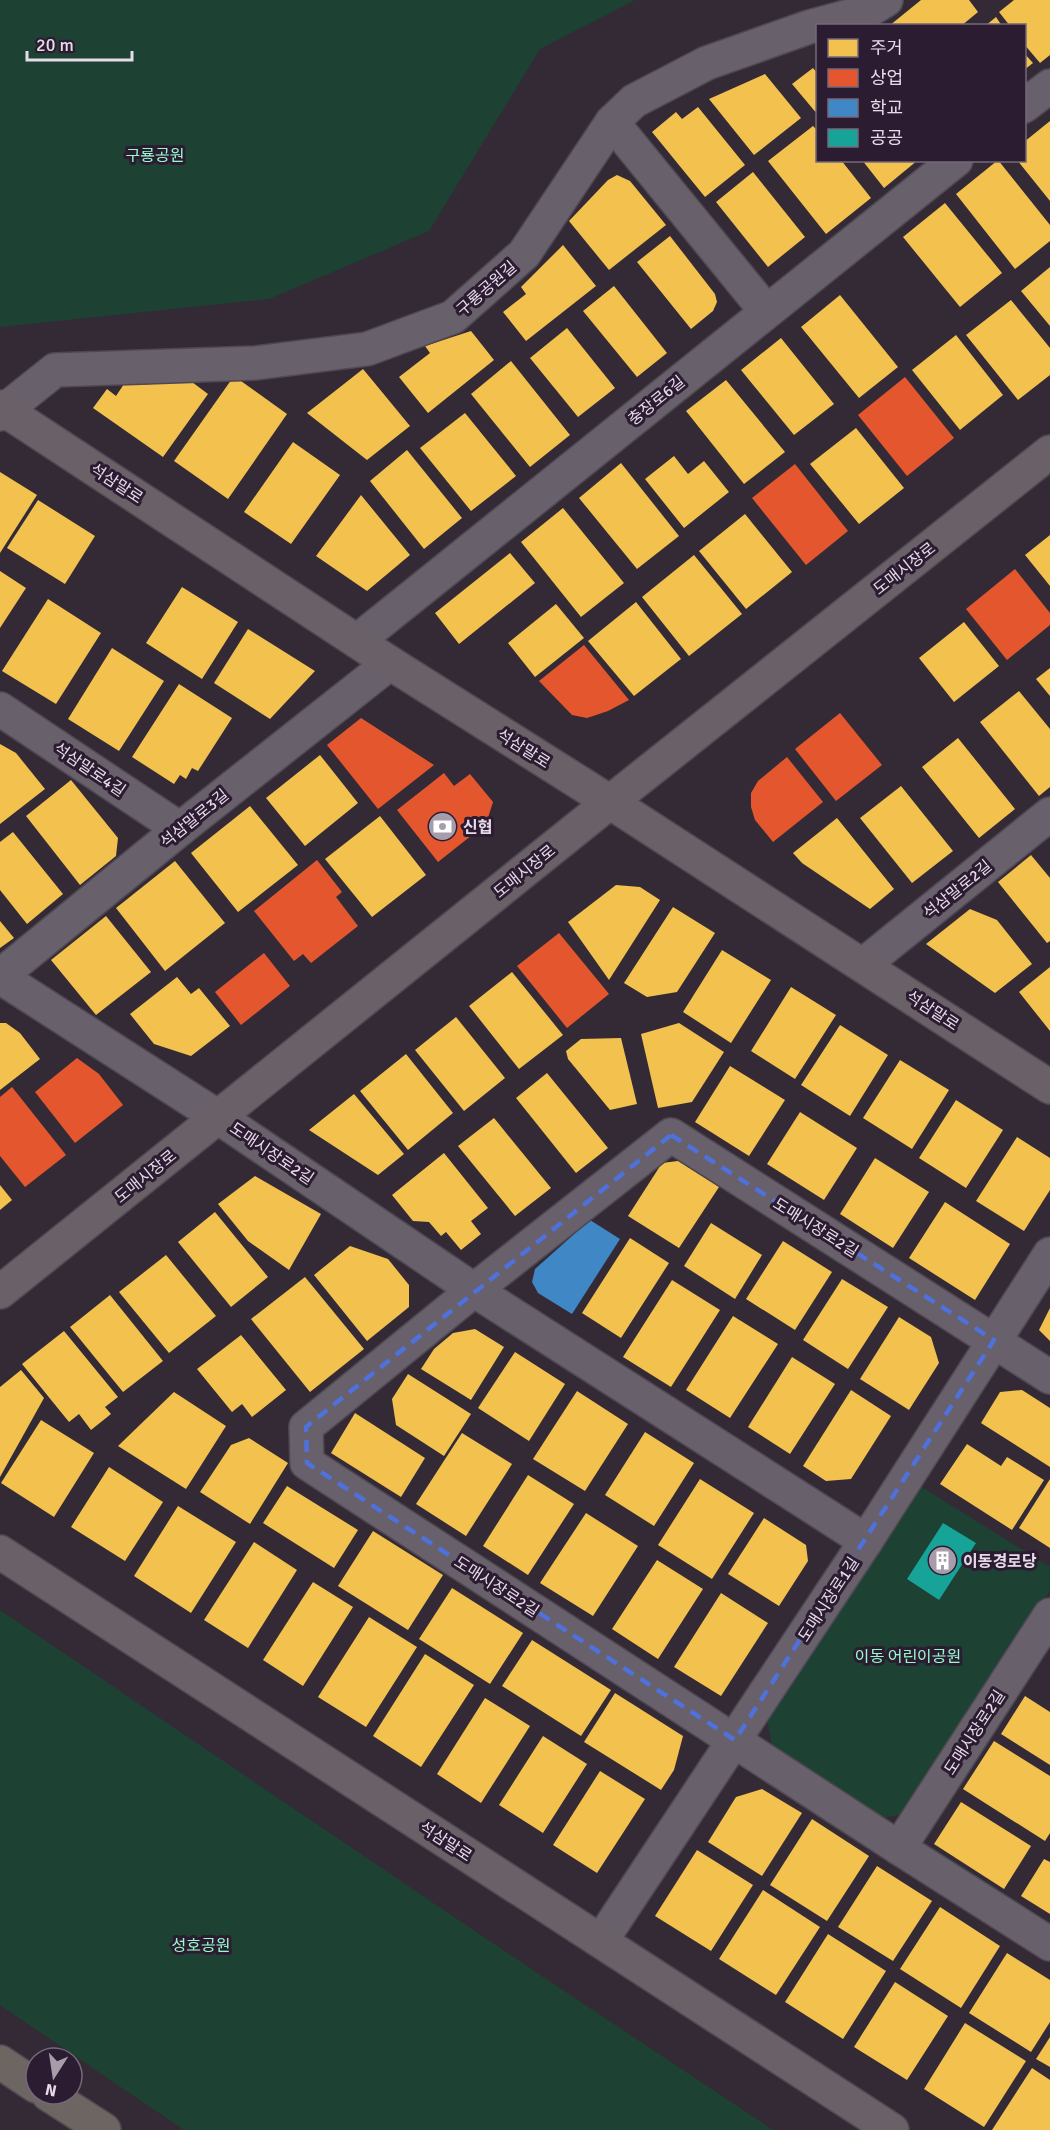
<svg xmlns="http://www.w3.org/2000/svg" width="1050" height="2130" font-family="Signika,'Noto Sans KR',sans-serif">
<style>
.green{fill:#1d4133}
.homes{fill:#f2c14e}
.shops{fill:#e4572e}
.schools{fill:#3f88c5}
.public{fill:#17a398}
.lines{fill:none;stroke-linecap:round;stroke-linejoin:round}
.street-casing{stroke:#4f4852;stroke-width:36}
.secondary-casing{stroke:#4f4852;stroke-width:36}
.highway-casing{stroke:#4f4852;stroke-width:36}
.street{stroke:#68606a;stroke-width:33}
.secondary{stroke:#6a6168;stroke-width:33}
.highway{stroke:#6d6561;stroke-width:33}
.marked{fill:none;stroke:#4f71dc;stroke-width:4.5;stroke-dasharray:12 8;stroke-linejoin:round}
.labels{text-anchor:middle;stroke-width:6;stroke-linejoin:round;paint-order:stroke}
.park-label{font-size:16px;fill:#94fbcb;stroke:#2c1c31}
.street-label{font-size:16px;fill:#e6dbe9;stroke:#2c1c31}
.poi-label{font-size:16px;font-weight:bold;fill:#e6dbe9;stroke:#2c1c31;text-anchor:start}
</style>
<rect width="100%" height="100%" fill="#332a36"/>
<g class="green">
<polygon points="0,0 635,0 540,49 429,231 269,299 0,327"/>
<polygon points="917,1484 1050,1567 1050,1591 910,1812 884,1818 772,1746 767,1720"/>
<polygon points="0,1610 540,1975 773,2130 184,2130 0,2005"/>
</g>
<g class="homes">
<polygon points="921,0 969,0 978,12 961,26 889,26"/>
<polygon points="1014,0 1050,0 1050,55 1040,63 1024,44 1024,26 1010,26 999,12"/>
<polygon points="996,17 1002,26 985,26"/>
<polygon points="1024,53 1033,63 1024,70"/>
<polygon points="813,68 818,74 818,115 792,84"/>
<polygon points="765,74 801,118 754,155 709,99"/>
<polygon points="698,107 745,165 705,197 652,132 676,112 682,119"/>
<polygon points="1050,121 1050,201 1017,160 1024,160 1024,142"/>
<polygon points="813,126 818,131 818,160 841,160 871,198 826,234 768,161"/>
<polygon points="862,160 918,160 884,188"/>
<polygon points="998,160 1050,225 1050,241 1015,269 956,194"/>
<polygon points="753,172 805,237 768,267 716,202"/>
<polygon points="617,175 630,181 666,225 609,270 569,221 608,180"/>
<polygon points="945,203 1002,273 960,307 903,237"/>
<polygon points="670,236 715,294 717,302 713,311 691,329 637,262"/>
<polygon points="563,245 596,286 526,341 503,312 526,294 521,287"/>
<polygon points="1050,267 1050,326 1021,291"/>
<polygon points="614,286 667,353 637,377 583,311"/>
<polygon points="840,295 898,367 859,398 801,327"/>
<polygon points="1011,300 1050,348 1050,375 1018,400 966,335"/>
<polygon points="567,328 615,388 578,417 530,358"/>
<polygon points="471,331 494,360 428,413 399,377 430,353 425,346"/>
<polygon points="956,335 1003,395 960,430 912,370"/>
<polygon points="781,338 834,404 794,435 741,370"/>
<polygon points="511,361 570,435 530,467 471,394"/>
<polygon points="363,369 410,426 367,460 307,413"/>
<polygon points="234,376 287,414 228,499 174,461"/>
<polygon points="726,380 785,452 744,484 686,411"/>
<polygon points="126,381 133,385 192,382 208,394 163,457 93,408 107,389 116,396"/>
<polygon points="465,413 516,476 471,511 420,448"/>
<polygon points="856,428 904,488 859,524 810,464"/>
<polygon points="293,442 340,475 291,544 244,512"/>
<polygon points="407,450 462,518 424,549 370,481"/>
<polygon points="674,456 688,474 704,461 729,492 684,528 645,479"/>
<polygon points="621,463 679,536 637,569 579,498"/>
<polygon points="0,472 37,495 0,553"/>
<polygon points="361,495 410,555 367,591 316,556"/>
<polygon points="38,500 95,536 65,584 7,548"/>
<polygon points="563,508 624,583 581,617 521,542"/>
<polygon points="745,514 792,572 746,609 699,551"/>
<polygon points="1050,535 1050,586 1025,555"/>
<polygon points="510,553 535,583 459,644 435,613"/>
<polygon points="694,555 742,614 689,656 642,597"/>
<polygon points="0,571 26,588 0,628"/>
<polygon points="182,587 238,622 202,679 146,643"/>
<polygon points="48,599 101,633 56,704 2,671"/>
<polygon points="636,602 681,659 634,696 588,641"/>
<polygon points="556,604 584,638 535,677 508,643"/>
<polygon points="964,622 999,666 954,702 919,658"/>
<polygon points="248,629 315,671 270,719 214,683"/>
<polygon points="112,648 164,681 119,751 68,719"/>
<polygon points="1050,668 1050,696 1036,679"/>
<polygon points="179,684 232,718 198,771 192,768 186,779 180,775 174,784 132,757"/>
<polygon points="1019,691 1050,729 1050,787 1039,796 980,722"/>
<polygon points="958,738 1015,809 979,838 922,767"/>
<polygon points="0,744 16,753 45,789 0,824"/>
<polygon points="320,755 358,803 305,846 266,798"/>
<polygon points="71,780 118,838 116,856 80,885 26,816"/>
<polygon points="901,786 953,851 912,883 860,818"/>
<polygon points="250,806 298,865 238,912 191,853"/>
<polygon points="380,816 426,875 372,917 325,859"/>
<polygon points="837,818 894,889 870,909 802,863 793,853"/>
<polygon points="13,832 63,894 27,924 0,890 0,842"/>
<polygon points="1031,855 1050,878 1050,941 1047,943 998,882"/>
<polygon points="175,861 225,923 165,971 116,908"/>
<polygon points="616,885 640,887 660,900 609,980 568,922"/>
<polygon points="673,907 715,933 677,992 647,997 624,983"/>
<polygon points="970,909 997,920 1032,964 995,993 926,944"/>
<polygon points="106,916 151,972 96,1015 51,960"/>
<polygon points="0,921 14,938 0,948"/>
<polygon points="722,950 771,980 731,1043 683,1012"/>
<polygon points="1050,967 1050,1031 1019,992"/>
<polygon points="512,972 563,1035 519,1069 469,1006"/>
<polygon points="177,977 191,994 199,988 230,1026 191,1056 154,1044 130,1014"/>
<polygon points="791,987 836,1015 795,1079 751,1051"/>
<polygon points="456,1017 505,1078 464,1111 415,1050"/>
<polygon points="0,1023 6,1023 20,1033 40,1059 0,1090"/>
<polygon points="679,1023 724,1052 692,1102 658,1108 641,1034"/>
<polygon points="840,1025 888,1055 850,1116 801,1085"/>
<polygon points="621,1038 637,1104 610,1110 568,1059 566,1051 581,1039"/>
<polygon points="406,1054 453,1113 408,1150 360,1091"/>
<polygon points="900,1060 949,1090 912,1149 863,1118"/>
<polygon points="730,1066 785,1100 749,1156 695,1122"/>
<polygon points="547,1073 608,1148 576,1173 516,1098"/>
<polygon points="354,1094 404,1154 378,1175 309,1130"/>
<polygon points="956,1100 1003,1130 966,1188 919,1158"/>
<polygon points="800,1112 857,1148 824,1200 767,1164"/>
<polygon points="494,1118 551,1188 515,1216 458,1146"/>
<polygon points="1017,1137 1050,1158 1050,1190 1024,1231 976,1201"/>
<polygon points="444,1153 488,1208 471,1221 481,1234 461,1250 446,1232 441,1236 429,1222 413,1221 392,1195"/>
<polygon points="875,1158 929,1192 893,1248 840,1214"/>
<polygon points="678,1161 719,1187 679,1248 628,1216 662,1163"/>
<polygon points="255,1176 321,1214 289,1270 248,1241 218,1204"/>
<polygon points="0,1185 12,1200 0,1210"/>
<polygon points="945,1202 1010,1244 975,1300 909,1258"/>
<polygon points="215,1212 268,1277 231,1307 178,1242"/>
<polygon points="711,1223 762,1255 735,1299 684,1266"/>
<polygon points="630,1238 669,1263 621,1338 582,1313"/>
<polygon points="783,1241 832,1272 795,1330 746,1299"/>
<polygon points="350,1246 388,1259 409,1285 409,1307 367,1341 314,1275"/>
<polygon points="166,1255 216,1316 169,1353 119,1292"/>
<polygon points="305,1277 364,1349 310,1392 251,1319"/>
<polygon points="842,1279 888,1307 848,1369 803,1340"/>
<polygon points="672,1280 720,1310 671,1387 623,1357"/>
<polygon points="110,1295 163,1361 123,1392 70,1327"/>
<polygon points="1050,1308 1050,1341 1039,1330"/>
<polygon points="733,1316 778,1344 730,1418 686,1390"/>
<polygon points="899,1317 931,1337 939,1363 909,1410 860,1379"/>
<polygon points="475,1329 504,1347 471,1400 421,1369 434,1349 453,1333"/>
<polygon points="64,1331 118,1397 105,1407 111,1414 91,1430 79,1414 69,1422 22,1364"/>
<polygon points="241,1335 286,1390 252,1417 242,1404 232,1412 197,1369"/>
<polygon points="515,1352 565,1384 529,1441 478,1408"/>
<polygon points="792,1357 835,1384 790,1454 748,1427"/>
<polygon points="21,1370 44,1398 0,1477 0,1387"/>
<polygon points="408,1374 471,1414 444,1456 396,1425 392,1399"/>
<polygon points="851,1390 891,1416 851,1479 826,1481 803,1466"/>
<polygon points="1022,1390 1050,1408 1050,1467 981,1423 1000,1392"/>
<polygon points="577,1391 628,1424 585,1491 533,1459"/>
<polygon points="174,1392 226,1426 186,1489 118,1446"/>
<polygon points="355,1413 425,1458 401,1497 331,1453"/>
<polygon points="41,1420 94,1453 54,1517 1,1483"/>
<polygon points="645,1432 694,1463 654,1526 605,1495"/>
<polygon points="462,1433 512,1464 466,1536 416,1504"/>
<polygon points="249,1438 288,1463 250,1524 200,1492 231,1445"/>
<polygon points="967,1444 1001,1466 1007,1457 1044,1480 1012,1530 940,1484"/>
<polygon points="109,1467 163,1502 125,1561 71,1527"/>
<polygon points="528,1475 574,1504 528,1575 483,1546"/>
<polygon points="700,1479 754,1513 712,1579 658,1545"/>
<polygon points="1050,1479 1050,1548 1019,1528"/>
<polygon points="287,1486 358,1530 334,1568 263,1523"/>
<polygon points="178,1506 236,1542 191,1613 134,1576"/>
<polygon points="586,1513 638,1546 593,1616 540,1583"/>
<polygon points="764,1518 806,1545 808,1561 779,1606 728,1574"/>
<polygon points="373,1531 443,1575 408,1630 338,1586"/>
<polygon points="254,1542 297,1570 248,1648 204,1620"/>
<polygon points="657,1560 703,1589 658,1659 612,1629"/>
<polygon points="313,1582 353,1607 303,1686 263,1660"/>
<polygon points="452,1588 523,1633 490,1684 419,1639"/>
<polygon points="721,1593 768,1623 721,1696 674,1667"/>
<polygon points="369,1617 417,1647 366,1727 318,1697"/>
<polygon points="532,1640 611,1690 581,1736 502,1686"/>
<polygon points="425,1654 474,1685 421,1767 373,1736"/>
<polygon points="615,1693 683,1736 674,1770 661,1790 584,1742"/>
<polygon points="1025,1696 1050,1712 1050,1765 1001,1734"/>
<polygon points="485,1698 530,1726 481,1803 437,1774"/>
<polygon points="543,1736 587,1764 543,1833 499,1805"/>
<polygon points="994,1741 1050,1776 1050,1833 1045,1841 963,1789"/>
<polygon points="600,1771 645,1799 597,1873 553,1845"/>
<polygon points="762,1789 802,1813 762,1876 708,1842 736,1797"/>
<polygon points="961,1802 1031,1846 1004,1889 934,1844"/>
<polygon points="812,1819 869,1856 827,1921 770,1885"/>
<polygon points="697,1850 753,1885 711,1951 655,1916"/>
<polygon points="1044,1859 1050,1862 1050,1914 1021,1896"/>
<polygon points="877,1866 932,1901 893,1961 838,1927"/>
<polygon points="763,1890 820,1927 776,1995 719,1959"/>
<polygon points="940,1907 1000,1946 961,2008 900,1969"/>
<polygon points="828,1934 886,1971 843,2039 785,2002"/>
<polygon points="1007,1953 1050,1980 1050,2022 1031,2052 969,2013"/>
<polygon points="895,1982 948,2016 907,2080 854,2047"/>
<polygon points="965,2023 1026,2061 984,2127 924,2089"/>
<polygon points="1050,2037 1050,2067 1036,2059"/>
<polygon points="1032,2068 1050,2080 1050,2130 992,2130"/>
</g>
<g class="shops">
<polygon points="905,377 954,438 907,476 858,415"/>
<polygon points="795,464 848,531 806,565 752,498"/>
<polygon points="1015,569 1050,613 1050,625 1007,660 966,609"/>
<polygon points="584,645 629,700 608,711 587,718 572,715 539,681"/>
<polygon points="840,713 882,765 836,801 795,749"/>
<polygon points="361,718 434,765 378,809 327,745"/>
<polygon points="787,757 823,802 773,842 755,820 751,807 751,793 758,781"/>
<polygon points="444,773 454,786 470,774 493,802 486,824 438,862 397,810"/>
<polygon points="317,860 342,892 336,897 358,926 311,963 303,954 294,961 254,911"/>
<polygon points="559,933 609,994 567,1028 517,966"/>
<polygon points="264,953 290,986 241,1025 215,992"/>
<polygon points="77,1058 99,1074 123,1105 75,1143 35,1092"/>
<polygon points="12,1087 66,1155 25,1187 0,1156 0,1097"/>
</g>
<polygon class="schools" points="590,1220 620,1239 572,1314 538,1293 532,1282 535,1269"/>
<polygon class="public" points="943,1523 976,1543 939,1600 907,1579"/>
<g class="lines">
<defs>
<g id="street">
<polyline points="1024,106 1050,86"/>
<polyline points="612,122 766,311"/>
<polyline points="0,414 55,370 256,363 367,349 453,317 524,254 612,122 634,101 707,63 809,27 868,11 886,0"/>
<polyline points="357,641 956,160"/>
<polyline points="0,709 180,829"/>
<polyline points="863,965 1050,814"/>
<polyline points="0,976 180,829 390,663"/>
<polyline points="0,977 218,1117 474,1290 866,1541"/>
<polyline points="1050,1377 671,1135 474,1290 306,1427 307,1463 899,1848 1050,1944"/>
<polyline points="899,1848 1050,1615"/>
<polyline points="601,1941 866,1541 1050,1254"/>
</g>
<g id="secondary">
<polyline points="0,407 390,663 610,802 1050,1087"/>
<polyline points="0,1292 610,802 1050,452"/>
<polyline points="0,1552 892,2130"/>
</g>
<g id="highway">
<polyline points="0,2062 36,2086"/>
<polyline points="48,2094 104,2130"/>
</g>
</defs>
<use href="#street" class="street-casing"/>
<use href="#secondary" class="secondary-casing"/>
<use href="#highway" class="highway-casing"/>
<use href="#street" class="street"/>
<use href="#secondary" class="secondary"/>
<use href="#highway" class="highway"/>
</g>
<path class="marked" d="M671,1135L994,1340L735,1740L307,1463L306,1427Z"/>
<defs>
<symbol id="bank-disc" viewBox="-11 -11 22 22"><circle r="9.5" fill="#a79daa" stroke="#2c1c31"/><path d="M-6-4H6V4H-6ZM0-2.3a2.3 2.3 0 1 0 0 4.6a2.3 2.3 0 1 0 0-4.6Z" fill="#fff"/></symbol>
<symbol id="building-disc" viewBox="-11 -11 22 22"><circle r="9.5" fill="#a79daa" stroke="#2c1c31"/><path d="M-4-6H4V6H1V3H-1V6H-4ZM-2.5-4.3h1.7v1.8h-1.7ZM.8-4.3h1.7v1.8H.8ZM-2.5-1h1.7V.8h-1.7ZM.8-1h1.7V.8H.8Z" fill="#fff"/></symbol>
</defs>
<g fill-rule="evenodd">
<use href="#bank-disc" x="426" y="810" width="33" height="33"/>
<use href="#building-disc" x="926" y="1544" width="33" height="33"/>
</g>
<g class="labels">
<g class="park-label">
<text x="155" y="161">구룡공원</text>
<text x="908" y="1662">이동 어린이공원</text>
<text x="201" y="1951">성호공원</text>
</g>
<g class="street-label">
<text transform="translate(486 288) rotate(-41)" y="6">구룡공원길</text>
<text transform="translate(656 400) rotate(-39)" y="6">충장로6길</text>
<text transform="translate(117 483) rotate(33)" y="6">석삼말로</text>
<text transform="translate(904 568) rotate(-38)" y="6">도매시장로</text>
<text transform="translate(524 748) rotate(32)" y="6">석삼말로</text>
<text transform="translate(90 769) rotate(34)" y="6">석삼말로4길</text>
<text transform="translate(194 818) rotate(-39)" y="6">석삼말로3길</text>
<text transform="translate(524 871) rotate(-39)" y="6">도매시장로</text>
<text transform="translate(957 889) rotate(-39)" y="6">석삼말로2길</text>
<text transform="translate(933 1010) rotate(33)" y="6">석삼말로</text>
<text transform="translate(272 1153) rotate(34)" y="6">도매시장로2길</text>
<text transform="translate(145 1176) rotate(-39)" y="6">도매시장로</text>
<text transform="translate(816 1227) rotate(32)" y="6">도매시장로2길</text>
<text transform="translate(497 1586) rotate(33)" y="6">도매시장로2길</text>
<text transform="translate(828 1599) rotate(-57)" y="6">도매시장로1길</text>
<text transform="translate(974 1732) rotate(-57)" y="6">도매시장로2길</text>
<text transform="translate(446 1841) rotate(33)" y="6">석삼말로</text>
</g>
<g class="poi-label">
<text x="463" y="833">신협</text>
<text x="963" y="1567">이동경로당</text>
</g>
</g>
<rect x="816" y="24" width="210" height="138" fill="#2c1c31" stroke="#76687b" stroke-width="1.5"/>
<rect x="828" y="39" width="30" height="18" fill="#f2c14e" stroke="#76687b" stroke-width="1.5"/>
<text x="870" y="54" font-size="18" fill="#e6dbe9">주거</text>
<rect x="828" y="69" width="30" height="18" fill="#e4572e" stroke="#76687b" stroke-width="1.5"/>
<text x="870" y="84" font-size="18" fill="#e6dbe9">상업</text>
<rect x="828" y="99" width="30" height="18" fill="#3f88c5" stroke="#76687b" stroke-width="1.5"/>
<text x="870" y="114" font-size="18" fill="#e6dbe9">학교</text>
<rect x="828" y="129" width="30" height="18" fill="#17a398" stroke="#76687b" stroke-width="1.5"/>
<text x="870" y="144" font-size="18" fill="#e6dbe9">공공</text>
<g transform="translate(54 2076) rotate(192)"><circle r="28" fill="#2c1c31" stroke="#76687b" stroke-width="1.5"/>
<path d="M0-4.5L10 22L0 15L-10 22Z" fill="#a79daa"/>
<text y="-9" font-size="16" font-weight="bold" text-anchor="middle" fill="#e6dbe9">N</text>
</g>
<path d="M27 51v9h105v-9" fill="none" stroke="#e6dbe9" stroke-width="3"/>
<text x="36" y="51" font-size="18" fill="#e6dbe9" stroke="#2c1c31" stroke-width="4.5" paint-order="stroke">20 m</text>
</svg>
